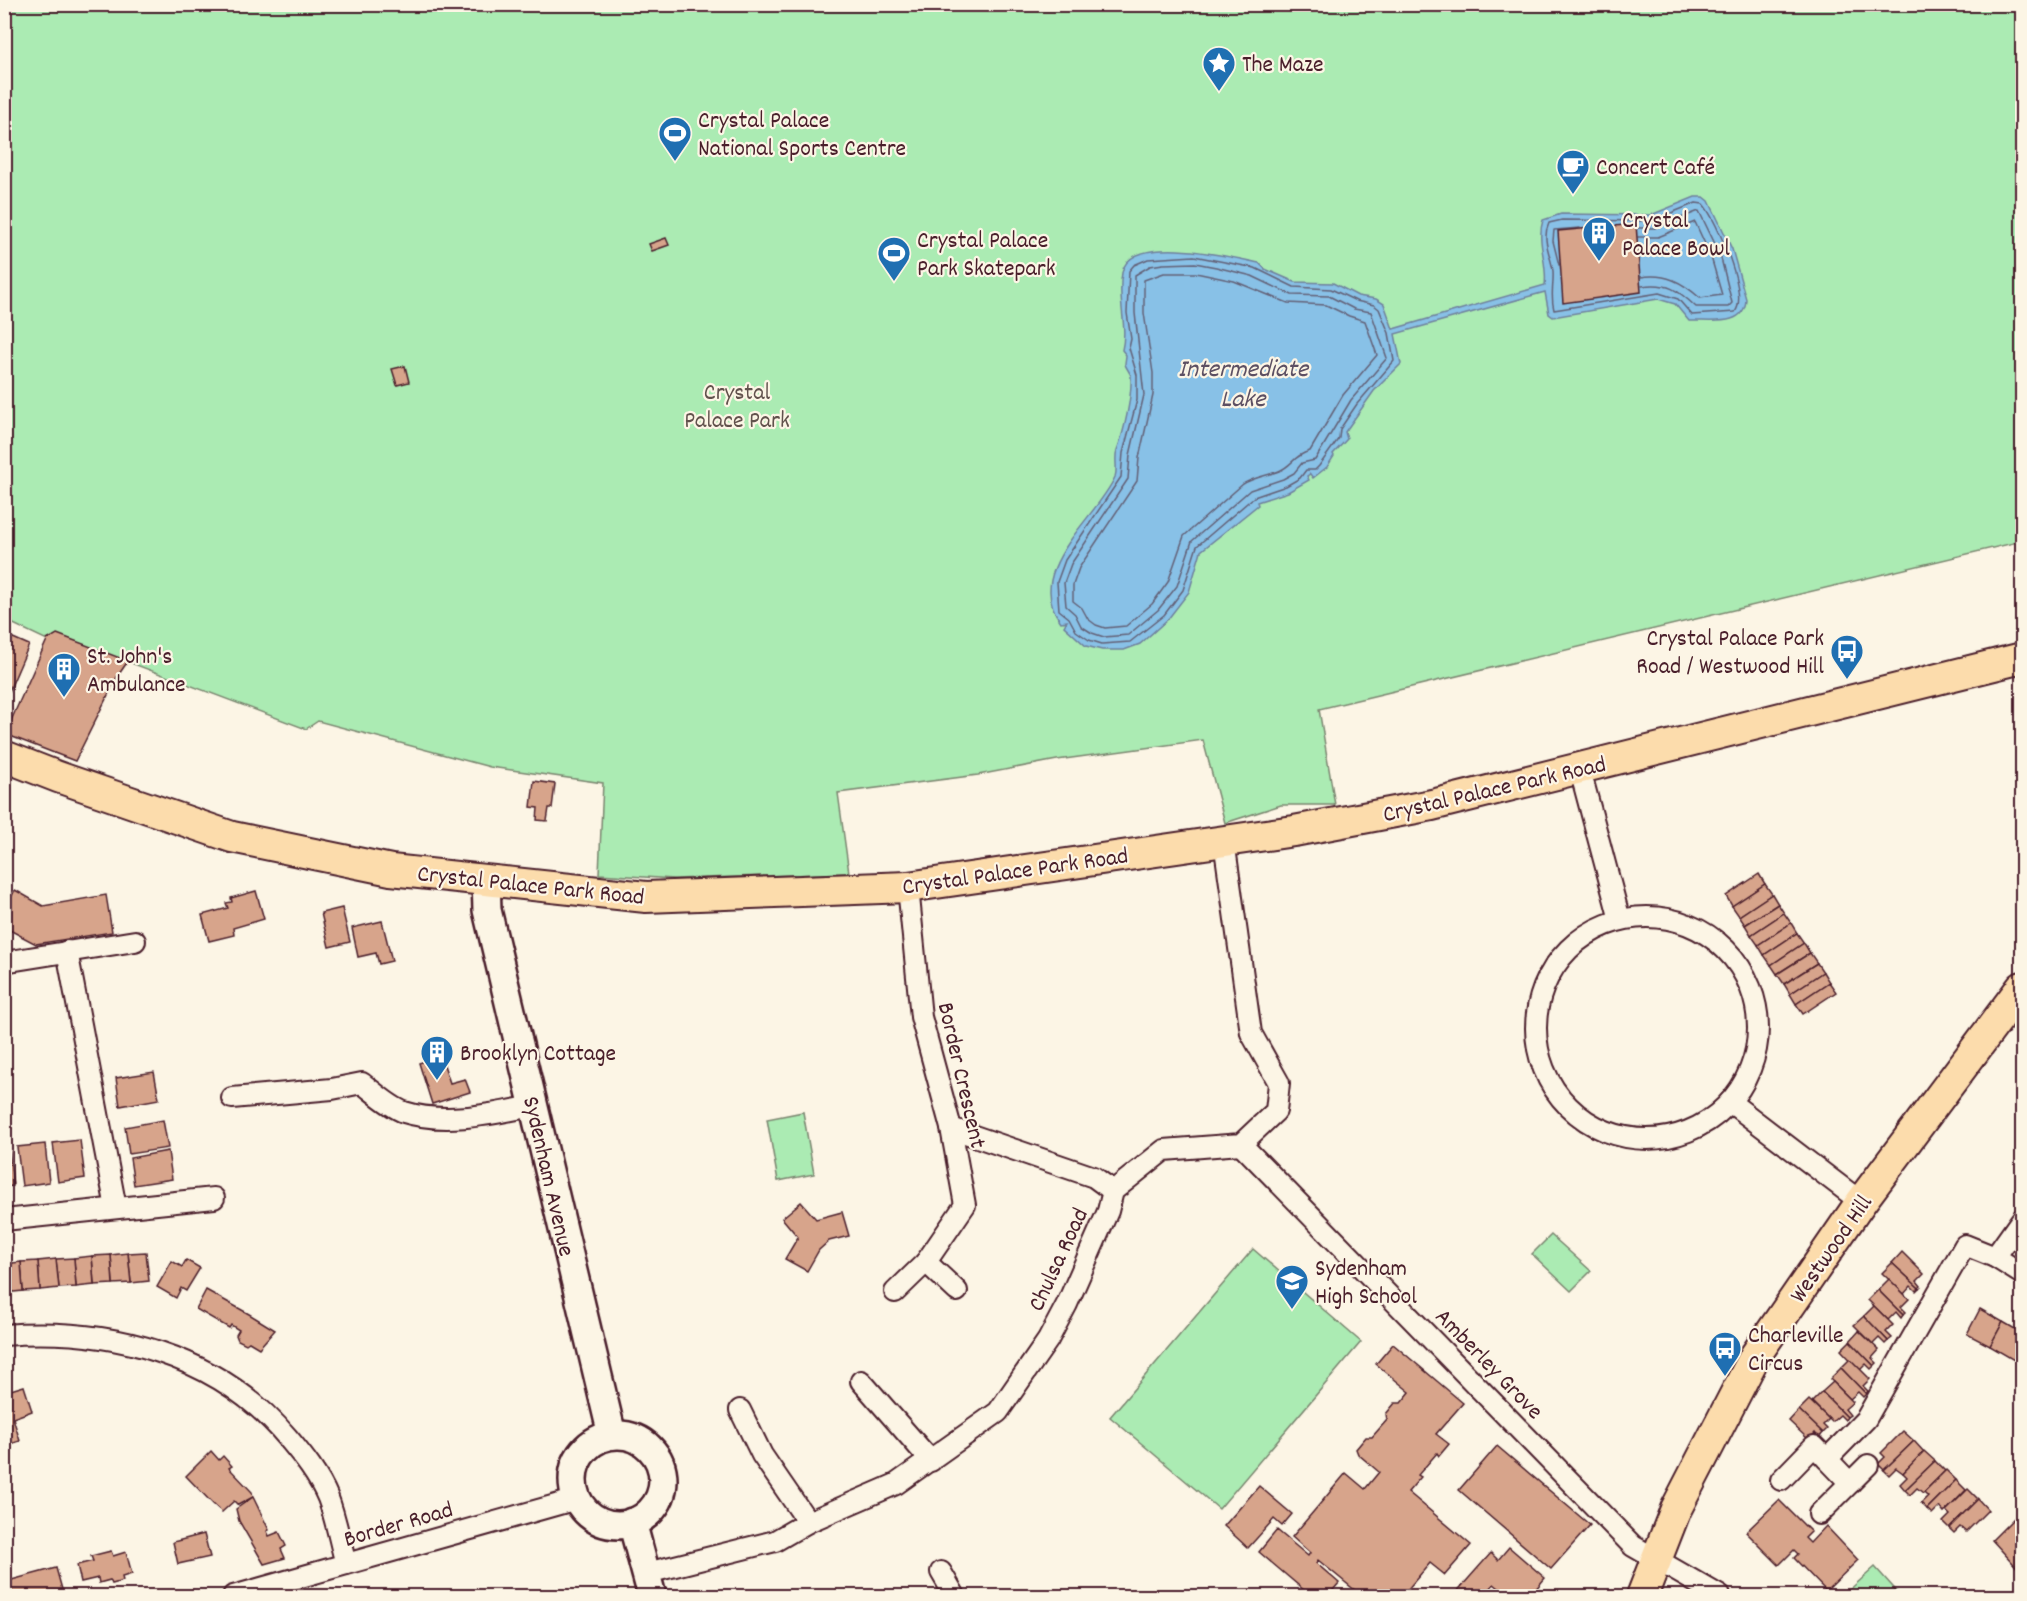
<svg xmlns="http://www.w3.org/2000/svg" width="2027" height="1601" font-family="Dekko,sans-serif">
<style>
.green{fill:#abebb3;stroke:#7a856f;stroke-width:1.5}
.water{fill:#88c1e7;stroke:#6f809c;stroke-width:1.5}
.lines{fill:none;stroke-linecap:round;stroke-linejoin:round}
.shore{stroke:#636076;stroke-width:1.5}
.building{fill:#d7a48b;stroke:#4a1f2b;stroke-width:1.5}
.street-casing{stroke:#4a1f2b;stroke-width:24}
.secondary-casing{stroke:#4a1f2b;stroke-width:32}
.primary-casing{stroke:#4a1f2b;stroke-width:34}
.street{stroke:#fcf5e5;stroke-width:20}
.secondary{stroke:#fcf5e5;stroke-width:27}
.primary{stroke:#fcdcac;stroke-width:30}
.labels{text-anchor:middle;stroke-width:4.5;stroke-linejoin:round;paint-order:stroke}
.poi-label{font-size:24px;fill:#4a1f2b;stroke:#fcf5e5;text-anchor:start}
.park-label{font-size:24px;fill:#62524d;stroke:#fcf5e5}
.street-label{font-size:24px;fill:#4a1f2b;stroke:#fcf5e5}
.water-label{font-size:26px;font-style:italic;fill:#5d5063;stroke:#fcf5e5}
</style>
<rect width="100%" height="100%" fill="#fcf5e5"/>
<filter id="ink" filterUnits="userSpaceOnUse"><feTurbulence type="fractalNoise" baseFrequency=".0167" numOctaves="2"/><feDisplacementMap in="SourceGraphic" scale="12" xChannelSelector="R" yChannelSelector="G"/><feConvolveMatrix kernelMatrix="1 2 1 2 8 2 1 2 1" color-interpolation-filters="sRGB"/></filter>
<g filter="url(#ink)">
<g class="green">
<polygon points="5,5 2022,5 2022,541 1319,709 1335,805 1281,805 1225,823 1203,740 1057,760 978,775 838,793 849,873 674,879 599,874 603,783 490,767 318,721 306,729 57,635 47,640 5,620"/>
<polygon points="803,1112 814,1174 778,1181 767,1119"/>
<polygon points="1551,1235 1591,1271 1571,1291 1532,1254"/>
<polygon points="1253,1249 1361,1342 1219,1509 1110,1417"/>
<polygon points="1875,1567 1901,1596 1849,1596 1846,1593"/>
</g>
<path class="water" d="M1695,197H1704L1709,201L1732,249L1746,299C1745,328 1710,320 1689,321L1675,304L1658,299L1553,317L1549,314L1545,292L1395,334L1401,364L1374,391L1345,432L1347,439L1333,454L1334,456L1327,467L1313,478L1310,474L1307,476L1309,480L1288,492L1257,502L1258,505L1201,551L1189,592L1168,619L1140,644L1124,650H1102L1086,646L1064,626L1067,621L1061,622C1022,571 1097,518 1115,477C1118,469 1114,458 1117,450C1125,429 1132,396 1131,376C1130,372 1126,368 1125,364C1125,361 1126,358 1126,355L1122,350C1128,327 1117,298 1122,273C1129,231 1235,258 1259,263L1265,269L1295,282L1333,283L1358,296L1376,299L1384,304L1393,329L1545,285C1548,262 1536,243 1543,220L1561,214L1651,215Z"/>
<g class="lines">
<g class="shore">
<path d="M1696,203L1703,204C1717,220 1749,295 1735,312L1692,315L1678,299L1659,293L1554,310C1550,295 1554,285 1553,271C1551,255 1541,240 1549,223L1562,220L1651,221Z"/>
<path d="M1638,228H1655L1699,211L1720,254L1732,303L1728,307H1696C1678,290 1668,282 1642,286"/>
<path d="M1638,237H1658L1695,222L1711,257L1722,295L1700,298C1682,282 1666,273 1641,277"/>
<polygon points="1194,256 1255,268 1294,287 1331,289 1356,301 1374,305 1379,309 1389,333 1394,361 1357,404 1340,429 1339,438 1319,466 1315,470 1306,470 1300,478 1286,486 1254,497 1197,546 1183,590 1164,615 1130,642 1102,644 1089,640 1076,631 1069,618 1059,610 1057,582 1065,560 1121,477 1123,453 1137,400 1137,375 1129,348 1131,339 1127,313 1129,271 1134,265 1148,259"/>
<polygon points="1163,264 1195,263 1216,267 1252,276 1292,295 1329,296 1354,309 1371,312 1387,358 1351,400 1315,460 1302,463 1294,473 1283,479 1250,490 1192,541 1177,586 1158,610 1128,635 1104,637 1092,633 1081,626 1075,614 1066,606 1064,583 1071,564 1128,479 1130,455 1144,395 1135,313 1135,275 1150,266"/>
<polyline points="1559,265 1553,241 1554,230 1580,228"/>
<path d="M1164,273H1196L1234,281L1288,303L1326,305L1349,316L1365,321L1377,355L1343,395L1310,451C1294,455 1292,466 1279,471C1266,476 1254,477 1243,484L1184,536L1168,582L1152,604L1126,626L1105,628L1096,625L1088,619L1082,608L1073,601V585L1079,568L1137,481L1139,458L1153,395V373L1144,313V280Z"/>
</g>
</g>
<g class="building">
<polygon points="1636,224 1641,292 1563,303 1558,231"/>
<polygon points="666,238 669,245 652,251 649,244"/>
<polygon points="405,366 409,382 397,385 392,369"/>
<polygon points="4,634 29,645 9,691 4,689"/>
<polygon points="57,634 128,661 117,677 75,761 5,734 47,640"/>
<polygon points="534,781 555,784 552,808 549,808 547,821 537,820 538,808 531,807"/>
<polygon points="1759,874 1765,884 1732,906 1726,896"/>
<polygon points="1765,884 1772,894 1739,916 1732,906"/>
<polygon points="15,890 43,906 106,895 112,932 36,944 4,927 4,910"/>
<polygon points="256,891 264,919 233,928 234,935 209,941 202,915 228,908 226,903 232,902 231,898"/>
<polygon points="1772,894 1778,904 1745,925 1739,916"/>
<polygon points="1778,904 1784,913 1751,935 1745,925"/>
<polygon points="342,908 350,942 329,947 321,913"/>
<polygon points="1784,913 1791,923 1758,945 1751,935"/>
<polygon points="382,921 392,961 379,964 376,953 358,957 352,928"/>
<polygon points="1791,923 1797,933 1764,955 1758,945"/>
<polygon points="1797,933 1804,943 1771,965 1764,955"/>
<polygon points="1804,943 1810,953 1777,974 1771,965"/>
<polygon points="1810,953 1817,963 1784,984 1777,974"/>
<polygon points="1817,963 1823,972 1790,994 1784,984"/>
<polygon points="1823,972 1829,982 1796,1004 1790,994"/>
<polygon points="1829,982 1836,992 1803,1014 1796,1004"/>
<polygon points="441,1056 450,1083 465,1079 470,1092 432,1104 419,1063"/>
<polygon points="154,1072 159,1099 120,1106 116,1078"/>
<polygon points="163,1120 168,1148 129,1154 125,1127"/>
<polygon points="80,1140 85,1178 58,1182 53,1143"/>
<polygon points="45,1144 49,1182 22,1186 17,1147"/>
<polygon points="4,1148 9,1148 13,1186 4,1187"/>
<polygon points="168,1151 172,1179 134,1185 130,1158"/>
<polygon points="801,1202 816,1219 842,1212 849,1236 829,1241 819,1250 807,1271 785,1259 798,1237 782,1218"/>
<polygon points="146,1252 149,1281 131,1283 128,1253"/>
<polygon points="1902,1252 1924,1274 1917,1281 1921,1286 1919,1288 1892,1263"/>
<polygon points="128,1253 131,1283 113,1284 111,1255"/>
<polygon points="111,1255 113,1284 94,1285 92,1256"/>
<polygon points="92,1256 94,1285 76,1287 74,1258"/>
<polygon points="74,1258 76,1287 59,1288 56,1259"/>
<polygon points="56,1259 59,1288 40,1290 38,1261"/>
<polygon points="186,1260 200,1268 186,1291 181,1288 176,1298 157,1287 172,1261 182,1267"/>
<polygon points="38,1261 40,1290 23,1291 21,1262"/>
<polygon points="21,1262 23,1291 4,1293 4,1264"/>
<polygon points="1892,1263 1919,1288 1916,1291 1911,1286 1904,1294 1882,1273"/>
<polygon points="1889,1279 1909,1299 1901,1307 1906,1312 1903,1315 1878,1290"/>
<polygon points="206,1290 249,1314 275,1330 259,1348 249,1342 246,1344 238,1340 236,1335 239,1330 231,1325 229,1328 196,1309"/>
<polygon points="1878,1290 1903,1315 1901,1318 1896,1312 1888,1320 1868,1300"/>
<polygon points="1874,1306 1893,1325 1886,1332 1892,1338 1888,1341 1864,1316"/>
<polygon points="1980,1309 2003,1322 1990,1346 1967,1334"/>
<polygon points="1864,1316 1888,1341 1885,1344 1879,1338 1873,1344 1854,1325"/>
<polygon points="2003,1322 2022,1333 2022,1344 2014,1360 1990,1346"/>
<polygon points="1859,1331 1879,1350 1872,1358 1877,1363 1874,1366 1850,1341"/>
<polygon points="1850,1341 1874,1366 1871,1369 1866,1364 1860,1370 1841,1350"/>
<polygon points="1393,1344 1463,1403 1436,1434 1449,1444 1439,1456 1437,1453 1418,1475 1421,1477 1408,1492 1471,1545 1445,1575 1430,1563 1402,1596 1390,1596 1382,1590 1376,1596 1362,1596 1318,1560 1316,1563 1339,1583 1328,1596 1311,1596 1259,1552 1277,1530 1308,1556 1310,1553 1292,1537 1346,1473 1365,1489 1379,1472 1358,1454 1356,1449 1366,1437 1372,1437 1387,1420 1386,1414 1395,1403 1401,1403 1410,1392 1376,1364"/>
<polygon points="1850,1359 1870,1379 1863,1386 1868,1391 1866,1394 1841,1368"/>
<polygon points="1841,1368 1866,1394 1863,1397 1858,1392 1850,1399 1830,1379"/>
<polygon points="1833,1382 1853,1402 1845,1409 1850,1415 1847,1417 1822,1392"/>
<polygon points="24,1386 32,1411 13,1418 20,1441 4,1446 4,1392"/>
<polygon points="1822,1392 1847,1417 1845,1420 1840,1415 1832,1422 1812,1402"/>
<polygon points="1809,1400 1829,1419 1823,1425 1827,1429 1823,1433 1799,1410"/>
<polygon points="1799,1410 1823,1433 1819,1438 1815,1433 1809,1440 1789,1421"/>
<polygon points="1903,1431 1914,1441 1884,1470 1878,1464 1885,1457 1881,1453"/>
<polygon points="1914,1441 1924,1452 1903,1473 1896,1468 1889,1475 1884,1470"/>
<polygon points="1497,1446 1590,1525 1551,1569 1459,1490"/>
<polygon points="211,1451 219,1460 223,1456 232,1466 229,1468 252,1492 253,1497 238,1505 234,1501 222,1512 213,1504 186,1476"/>
<polygon points="1924,1451 1935,1461 1905,1490 1900,1484 1907,1477 1903,1473"/>
<polygon points="1935,1461 1945,1471 1923,1493 1917,1488 1910,1495 1905,1490"/>
<polygon points="1946,1470 1956,1480 1927,1509 1921,1503 1928,1496 1924,1492"/>
<polygon points="1956,1480 1966,1490 1944,1513 1939,1507 1932,1514 1927,1509"/>
<polygon points="1259,1486 1292,1514 1282,1526 1274,1519 1248,1548 1224,1526"/>
<polygon points="1968,1489 1978,1499 1949,1528 1943,1522 1950,1515 1946,1511"/>
<polygon points="253,1497 269,1530 267,1531 269,1536 279,1532 286,1546 281,1549 285,1558 264,1564 239,1521 236,1509"/>
<polygon points="1978,1499 1988,1510 1966,1532 1960,1527 1954,1533 1949,1528"/>
<polygon points="1779,1500 1811,1532 1805,1538 1810,1543 1826,1526 1858,1560 1826,1591 1794,1558 1798,1554 1794,1550 1779,1565 1746,1532"/>
<polygon points="2022,1510 2022,1573 1992,1540"/>
<polygon points="204,1534 210,1557 178,1564 173,1542"/>
<polygon points="1509,1547 1545,1578 1530,1596 1509,1596 1494,1584 1484,1596 1453,1596 1491,1553 1498,1560"/>
<polygon points="111,1551 113,1556 126,1552 132,1574 122,1577 123,1581 112,1584 110,1580 99,1583 98,1578 81,1582 77,1565 93,1561 91,1556"/>
<polygon points="56,1568 63,1593 50,1596 8,1596 4,1582"/>
</g>
<g class="lines">
<defs>
<g id="street">
<polyline points="1580,770 1620,920"/>
<circle cx="1647" cy="1028" r="111"/>
<polyline points="67,951 116,1208"/>
<polyline points="10,961 135,941"/>
<path d="M232,1098L332,1089L362,1083C374,1092 390,1107 404,1112C445,1125 492,1114 533,1106"/>
<polyline points="1730,1102 1861,1202"/>
<polyline points="951,1128 1094,1177 1113,1191"/>
<polyline points="1241,1144 1633,1546 1720,1596"/>
<polyline points="2022,1219 1995,1257 2022,1274"/>
<polyline points="4,1220 214,1198"/>
<polyline points="926,1262 957,1291"/>
<polyline points="895,1292 926,1262 965,1205 951,1128 921,1017 908,887"/>
<path d="M4,1335C110,1327 218,1354 288,1438C303,1456 319,1476 328,1498C336,1519 340,1543 346,1564"/>
<polyline points="861,1381 931,1461"/>
<polyline points="740,1410 762,1455 808,1522"/>
<polyline points="1781,1480 1814,1446 1827,1459"/>
<polyline points="1850,1483 1868,1465"/>
<polyline points="1819,1514 1850,1483 1827,1459 1866,1419 1965,1245 1995,1257"/>
<polyline points="941,1572 955,1596"/>
<polyline points="647,1573 775,1541 808,1522 896,1484 998,1412 1048,1340 1067,1304 1108,1211 1113,1191 1164,1150 1241,1144 1276,1111 1279,1083 1251,1033 1224,841"/>
<polyline points="233,1596 577,1499"/>
</g>
<g id="secondary">
<polyline points="486,880 487,910 612,1435"/>
<circle cx="618" cy="1480" r="45"/>
<polyline points="632,1522 652,1596"/>
</g>
<g id="primary">
<polyline points="4,756 58,777 232,837 391,870 646,897 908,887 1294,831 1432,805 2022,658"/>
<polyline points="1642,1596 1676,1509 1755,1356 1861,1202 2022,987"/>
</g>
</defs>
<use href="#street" class="street-casing"/>
<use href="#secondary" class="secondary-casing"/>
<use href="#primary" class="primary-casing"/>
<use href="#street" class="street"/>
<use href="#secondary" class="secondary"/>
<use href="#primary" class="primary"/>
</g>
</g>
<defs>
<symbol id="sight-pin" viewBox="-11 -11 22 30"><path d="M0 17L-7.5 6A9.5 9.5 0 1 1 7.5 6Z" fill="#1f6fb2" stroke="#fcf5e5"/><path d="M0-6L1.8-2.2L6-1.7L2.9 1.2L3.7 5.4L0 3.3L-3.7 5.4L-2.9 1.2L-6-1.7L-1.8-2.2Z" fill="#fff"/></symbol>
<symbol id="stadium-pin" viewBox="-11 -11 22 30"><path d="M0 17L-7.5 6A9.5 9.5 0 1 1 7.5 6Z" fill="#1f6fb2" stroke="#fcf5e5"/><path d="M0-5a6.5 5 0 1 0 0 10a6.5 5 0 1 0 0-10ZM-3.5-1.8h7v3.6h-7Z" fill="#fff"/></symbol>
<symbol id="cafe-pin" viewBox="-11 -11 22 30"><path d="M0 17L-7.5 6A9.5 9.5 0 1 1 7.5 6Z" fill="#1f6fb2" stroke="#fcf5e5"/><path d="M-5.5-4.5H6V0H3Q3 3.5 0 3.5H-2.5Q-5.5 3.5-5.5 0ZM3-3.2v2h1.7v-2ZM-6 4.5H4V6H-6Z" fill="#fff"/></symbol>
<symbol id="building-pin" viewBox="-11 -11 22 30"><path d="M0 17L-7.5 6A9.5 9.5 0 1 1 7.5 6Z" fill="#1f6fb2" stroke="#fcf5e5"/><path d="M-4-6H4V6H1V3H-1V6H-4ZM-2.5-4.3h1.7v1.8h-1.7ZM.8-4.3h1.7v1.8H.8ZM-2.5-1h1.7V.8h-1.7ZM.8-1h1.7V.8H.8Z" fill="#fff"/></symbol>
<symbol id="bus-pin" viewBox="-11 -11 22 30"><path d="M0 17L-7.5 6A9.5 9.5 0 1 1 7.5 6Z" fill="#1f6fb2" stroke="#fcf5e5"/><path d="M-5-6H5V4H4V6H2V4H-2V6H-4V4H-5ZM-3.5-4V0h7V-4ZM-3.5 1.2v1.5H-2V1.2ZM2 1.2v1.5H3.5V1.2Z" fill="#fff"/></symbol>
<symbol id="school-pin" viewBox="-11 -11 22 30"><path d="M0 17L-7.5 6A9.5 9.5 0 1 1 7.5 6Z" fill="#1f6fb2" stroke="#fcf5e5"/><path d="M0-5L7-2L0 1L-7-2ZM-4 1L0 2.5L4 1V4Q0 6-4 4Z" fill="#fff"/></symbol>
</defs>
<g fill-rule="evenodd">
<use href="#sight-pin" x="1200" y="44" width="38" height="52"/>
<use href="#stadium-pin" x="656" y="114" width="38" height="52"/>
<use href="#cafe-pin" x="1554" y="147" width="38" height="52"/>
<use href="#building-pin" x="1580" y="214" width="38" height="52"/>
<use href="#stadium-pin" x="875" y="234" width="38" height="52"/>
<use href="#bus-pin" x="1828" y="632" width="38" height="52"/>
<use href="#building-pin" x="45" y="650" width="38" height="52"/>
<use href="#building-pin" x="418" y="1033" width="38" height="52"/>
<use href="#school-pin" x="1273" y="1262" width="38" height="52"/>
<use href="#bus-pin" x="1706" y="1329" width="38" height="52"/>
</g>
<g class="labels">
<g class="poi-label">
<text x="1242" y="71">The Maze</text>
<text x="698" y="127">Crystal Palace<tspan x="698" dy="28">National Sports Centre</tspan></text>
<text x="1596" y="174">Concert Café</text>
<text x="1622" y="227">Crystal<tspan x="1622" dy="28">Palace Bowl</tspan></text>
<text x="917" y="247">Crystal Palace<tspan x="917" dy="28">Park Skatepark</tspan></text>
<text x="1824" y="645" text-anchor="end">Crystal Palace Park<tspan x="1824" dy="28">Road / Westwood Hill</tspan></text>
<text x="87" y="663">St. John's<tspan x="87" dy="28">Ambulance</tspan></text>
<text x="460" y="1060">Brooklyn Cottage</text>
<text x="1315" y="1275">Sydenham<tspan x="1315" dy="28">High School</tspan></text>
<text x="1748" y="1342">Charleville<tspan x="1748" dy="28">Circus</tspan></text>
</g>
<g class="park-label">
<text x="737" y="399">Crystal<tspan x="737" dy="28">Palace Park</tspan></text>
</g>
<g class="street-label">
<text transform="translate(1494 788) rotate(-13)" y="8">Crystal Palace Park Road</text>
<text transform="translate(1015 870) rotate(-8)" y="8">Crystal Palace Park Road</text>
<text transform="translate(531 884) rotate(6)" y="8">Crystal Palace Park Road</text>
<text transform="translate(963 1075) rotate(77)" y="8">Border Crescent</text>
<text transform="translate(550 1176) rotate(77)" y="8">Sydenham Avenue</text>
<text transform="translate(1830 1248) rotate(-55)" y="8">Westwood Hill</text>
<text transform="translate(1057 1259) rotate(-65)" y="8">Chulsa Road</text>
<text transform="translate(1490 1363) rotate(46)" y="8">Amberley Grove</text>
<text transform="translate(398 1523) rotate(-16)" y="8">Border Road</text>
</g>
<g class="water-label">
<text x="1243" y="376">Intermediate<tspan x="1243" dy="30">Lake</tspan></text>
</g>
</g>
<rect width="2027" height="1601" fill="none" stroke="#fcf5e5" stroke-width="24"/>
<rect x="12" y="12" width="2003" height="1577" fill="none" stroke="#4a1f2b" stroke-width="2" filter="url(#ink)"/>
</svg>
